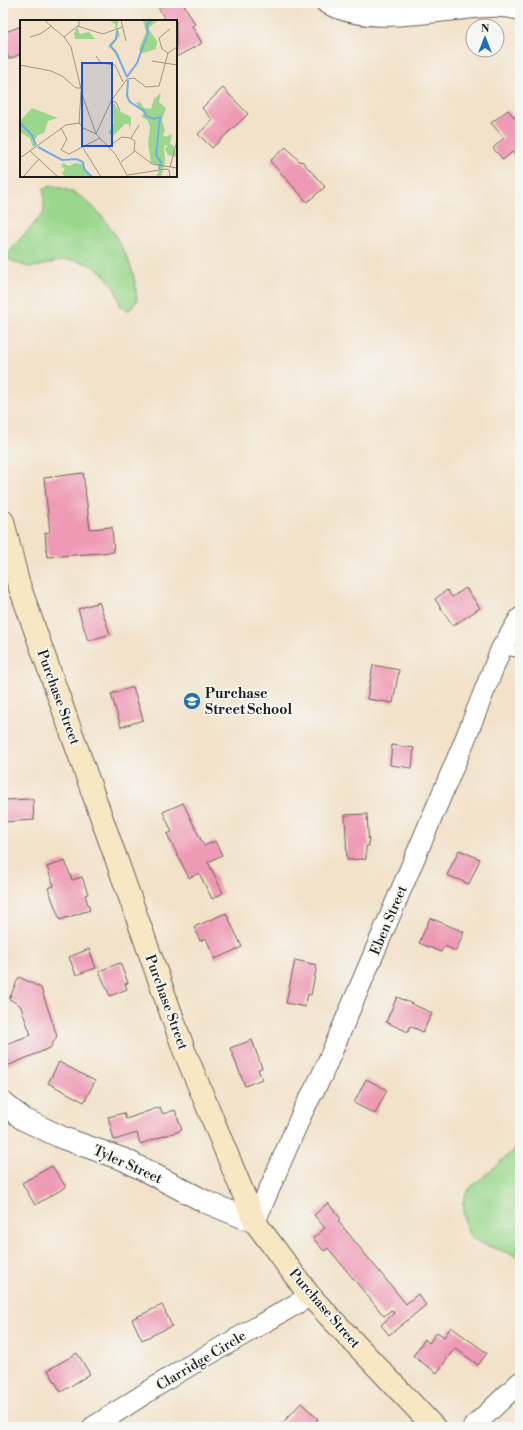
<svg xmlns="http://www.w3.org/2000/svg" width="523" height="1430" font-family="'Libre Bodoni',serif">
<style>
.green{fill:#9ad78c;stroke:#5b7a54}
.building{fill:#ee9ab4}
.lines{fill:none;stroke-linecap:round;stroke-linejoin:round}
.service-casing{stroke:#676159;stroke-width:12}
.minor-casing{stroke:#676159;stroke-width:22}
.tertiary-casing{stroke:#676159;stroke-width:24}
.secondary-casing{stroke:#676159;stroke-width:24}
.service{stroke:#fff;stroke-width:10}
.minor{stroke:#fff;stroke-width:20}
.tertiary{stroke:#fff;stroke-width:22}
.secondary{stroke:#f8e7c3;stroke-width:22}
.labels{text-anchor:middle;stroke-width:4;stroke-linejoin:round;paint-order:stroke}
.poi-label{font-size:14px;font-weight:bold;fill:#1c1c1c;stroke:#f6f6f2;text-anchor:start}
.street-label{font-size:14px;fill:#1c1c1c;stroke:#f6f6f2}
.inset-river{fill:none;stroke:#74ace3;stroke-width:2}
.inset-road{fill:none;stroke:#9c9384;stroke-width:1}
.view{fill:#1d4ed8;fill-opacity:0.15;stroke:#1d4ed8;stroke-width:2}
.inset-edge{fill:none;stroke:#1c1c1c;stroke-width:2}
</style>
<rect width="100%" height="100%" fill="#f6f6f2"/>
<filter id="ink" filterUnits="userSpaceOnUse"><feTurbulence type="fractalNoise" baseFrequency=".025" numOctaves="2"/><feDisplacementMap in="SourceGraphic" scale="8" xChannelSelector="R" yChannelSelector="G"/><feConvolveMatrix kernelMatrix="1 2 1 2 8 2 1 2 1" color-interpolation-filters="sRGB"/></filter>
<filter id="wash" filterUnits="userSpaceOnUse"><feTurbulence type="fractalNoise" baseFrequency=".012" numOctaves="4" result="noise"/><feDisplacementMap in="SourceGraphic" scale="16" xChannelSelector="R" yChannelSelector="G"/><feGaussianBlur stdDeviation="0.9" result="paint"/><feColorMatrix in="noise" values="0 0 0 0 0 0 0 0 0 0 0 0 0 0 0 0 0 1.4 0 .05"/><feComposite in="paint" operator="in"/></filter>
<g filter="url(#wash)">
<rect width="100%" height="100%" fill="#f2e2c9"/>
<g class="green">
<path d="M54,186C60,188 66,189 72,192C99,203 127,249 134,277C136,284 136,293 137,301L129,310L121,307C114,277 92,256 59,261C51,262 40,267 32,267C24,267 13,261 5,258L20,239L44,213V188Z"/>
<polygon points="520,918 520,968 517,956"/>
<polygon points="520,1142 520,1257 480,1243 470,1236 465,1225 463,1201 468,1190 513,1151"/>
</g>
<g id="blocks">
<g class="building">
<polygon points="156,3 183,3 195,24 192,26 202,43 176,57 176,21 166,21"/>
<polygon points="21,26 21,54 9,59 3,42 3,33"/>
<polygon points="223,88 248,114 212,148 198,134 213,120 202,108"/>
<polygon points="508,110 520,125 520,161 512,152 503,160 493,148 504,138 491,123"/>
<polygon points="286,147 300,162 302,161 325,187 307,202 270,161"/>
<polygon points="83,473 90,529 112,527 114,552 47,557 45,533 50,532 44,478"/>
<polygon points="466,588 480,608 453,626 435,599 447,590 452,597"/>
<polygon points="99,602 110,634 88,641 78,609"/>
<polygon points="373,665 399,670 393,703 367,699"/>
<polygon points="133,687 143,720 121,727 111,694"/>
<polygon points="392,745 414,748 412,768 390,765"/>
<polygon points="33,799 34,820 3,822 3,800"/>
<polygon points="183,803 204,846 215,841 222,855 208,862 223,893 212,899 199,873 189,878 167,834 172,832 163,812"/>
<polygon points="367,814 369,846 366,846 366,859 347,860 345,815"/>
<polygon points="459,850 480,859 469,884 447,875"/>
<polygon points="65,861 72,880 82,877 88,894 85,895 90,910 60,920 48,888 54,886 47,867"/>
<polygon points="226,913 242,947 215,959 206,938 200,941 194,927"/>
<polygon points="430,918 464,932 456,951 444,946 441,952 419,943"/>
<polygon points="89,949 96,968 76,975 69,957"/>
<polygon points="295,960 317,965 311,995 308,994 305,1007 286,1003"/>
<polygon points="120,963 128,983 125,984 127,989 110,996 99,971"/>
<polygon points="19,977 41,988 57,1036 50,1048 7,1066 3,1057 3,1045 31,1035 20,1005 9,999"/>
<polygon points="397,997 432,1013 423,1032 410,1026 408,1032 386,1022"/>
<polygon points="252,1040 262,1068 258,1069 262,1079 245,1086 230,1048"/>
<polygon points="59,1062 95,1081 84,1102 48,1083"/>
<polygon points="366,1079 387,1090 375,1114 354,1103"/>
<polygon points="160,1107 163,1114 175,1110 182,1130 140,1144 137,1133 114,1140 108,1117 124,1113 126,1119"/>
<polygon points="52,1166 66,1187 35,1205 22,1183"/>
<polygon points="328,1203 341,1219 338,1221 406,1304 418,1294 426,1305 389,1335 381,1325 394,1313 391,1310 384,1316 328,1248 324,1251 313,1238 325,1228 314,1215"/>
<polygon points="162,1305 172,1326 142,1340 132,1319"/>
<polygon points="451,1327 487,1353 478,1365 455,1348 437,1373 413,1356 425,1339 429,1343 437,1332 444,1337"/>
<polygon points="77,1353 90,1374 61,1392 48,1370"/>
<polygon points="301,1403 318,1419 311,1427 279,1427"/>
</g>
</g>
</g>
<g filter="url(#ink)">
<use href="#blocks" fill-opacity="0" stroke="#676159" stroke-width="1"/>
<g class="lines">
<defs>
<polyline id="service" points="501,649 520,652"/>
<g id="minor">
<path d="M326,3C367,25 421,13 465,9C483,7 503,5 520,10"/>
<polyline points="255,1222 303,1111 322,1075 462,747 501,649 520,618"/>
<polyline points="93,1427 177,1373 310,1296"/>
<polyline points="473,1427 520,1382"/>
</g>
<polyline id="tertiary" points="3,1103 23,1119 63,1138 125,1160 206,1202 255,1222"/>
<polyline id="secondary" points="3,521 18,582 184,1050 255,1222 310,1296 434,1427"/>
</defs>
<use href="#service" class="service-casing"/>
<use href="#minor" class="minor-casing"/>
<use href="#tertiary" class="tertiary-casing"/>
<use href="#secondary" class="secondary-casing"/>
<use href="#service" class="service"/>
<use href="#minor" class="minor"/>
<use href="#tertiary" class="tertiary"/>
<use href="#secondary" class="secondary"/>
</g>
</g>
<defs>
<symbol id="school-disc" viewBox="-11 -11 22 22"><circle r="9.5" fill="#1f6fb2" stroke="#f6f6f2"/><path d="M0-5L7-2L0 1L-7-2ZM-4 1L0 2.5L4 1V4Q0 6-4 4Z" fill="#fff"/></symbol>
</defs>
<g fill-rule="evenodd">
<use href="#school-disc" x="182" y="691" width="20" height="20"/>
</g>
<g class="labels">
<g class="poi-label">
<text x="205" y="698">Purchase<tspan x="205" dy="16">Street School</tspan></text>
</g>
<g class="street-label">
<text transform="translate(59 697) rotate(70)" y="5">Purchase Street</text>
<text transform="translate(388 920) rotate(-67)" y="5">Eben Street</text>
<text transform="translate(167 1002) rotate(70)" y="5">Purchase Street</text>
<text transform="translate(128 1164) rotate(24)" y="5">Tyler Street</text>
<text transform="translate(325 1308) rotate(49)" y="5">Purchase Street</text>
<text transform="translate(201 1360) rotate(-31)" y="5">Clarridge Circle</text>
</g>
</g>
<g transform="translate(20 20)">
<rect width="157" height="157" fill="#f2e2c9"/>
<path d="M88,0H99L97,7L100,15L92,26L99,35L100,41L89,25L96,18V10L95,4ZM139,0L128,8L137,21L136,29L120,34L119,29L126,12L123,1ZM57,7L60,14L69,12L75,19H55L54,13ZM141,73L139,82L146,88L142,100L145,111L143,115L146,117L152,114L150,124L154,126L157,137L148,135L145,129L148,125L144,126L145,142L141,157H136L139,151L138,145L131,143L128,123L130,108L128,101L121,96L124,94L116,83L120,82L124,88L131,89L134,79ZM94,83L99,91L111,97V104L109,109V104H105L93,116L88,113L94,103L92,86ZM12,88L38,98L28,101L24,113L18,115L14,121L16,126L13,127L10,118L0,112V101ZM43,143L49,146L55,143L62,144L70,157H45L42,153L45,149L41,146Z" fill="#9ad78c"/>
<path class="inset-river" d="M97,11L96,19L90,26L96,32L107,57M107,57L117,43L128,13L127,4L132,0M108,60L107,76L110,82L124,91L126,96L134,99L140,97L136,135L141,142L139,149M0,103L12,115L16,125M18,127L42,140L56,139L63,142L64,149L72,157"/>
<path class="inset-road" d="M24,0L44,17L51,27L63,77L76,114L96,135L108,157M101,0L106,21M57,6L83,14L102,7M10,17L20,14L32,6M44,17L59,5V0M148,33L142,29L139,18L150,9M76,36L81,43L95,45L103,62M132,41L157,45M0,45L31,51L42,56L56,68H61M91,81L96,82L100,91M59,103L63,108L76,114L91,81L107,59L114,58L126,67L139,66L148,33L157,27M59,103L61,71M41,108L47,119L41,130L49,134L80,118M111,118L119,105M88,127L102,117L110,118L115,121L114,132L101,142M63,128L81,157M10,131L38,157M115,131L132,144L157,148M0,138L46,105L59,103M150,147L157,121M108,155L146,149L149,150L150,157M3,157L19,139"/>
<path class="view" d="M62,43H92V126H62Z"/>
<rect width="157" height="157" class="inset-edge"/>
</g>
<rect width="523" height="1430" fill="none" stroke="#f6f6f2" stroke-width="16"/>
<g transform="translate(485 38)"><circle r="19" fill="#f6f6f2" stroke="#9f9f9c"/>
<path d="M0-3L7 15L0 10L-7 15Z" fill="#1f6fb2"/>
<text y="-6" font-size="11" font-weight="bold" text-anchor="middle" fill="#1c1c1c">N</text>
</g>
</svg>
